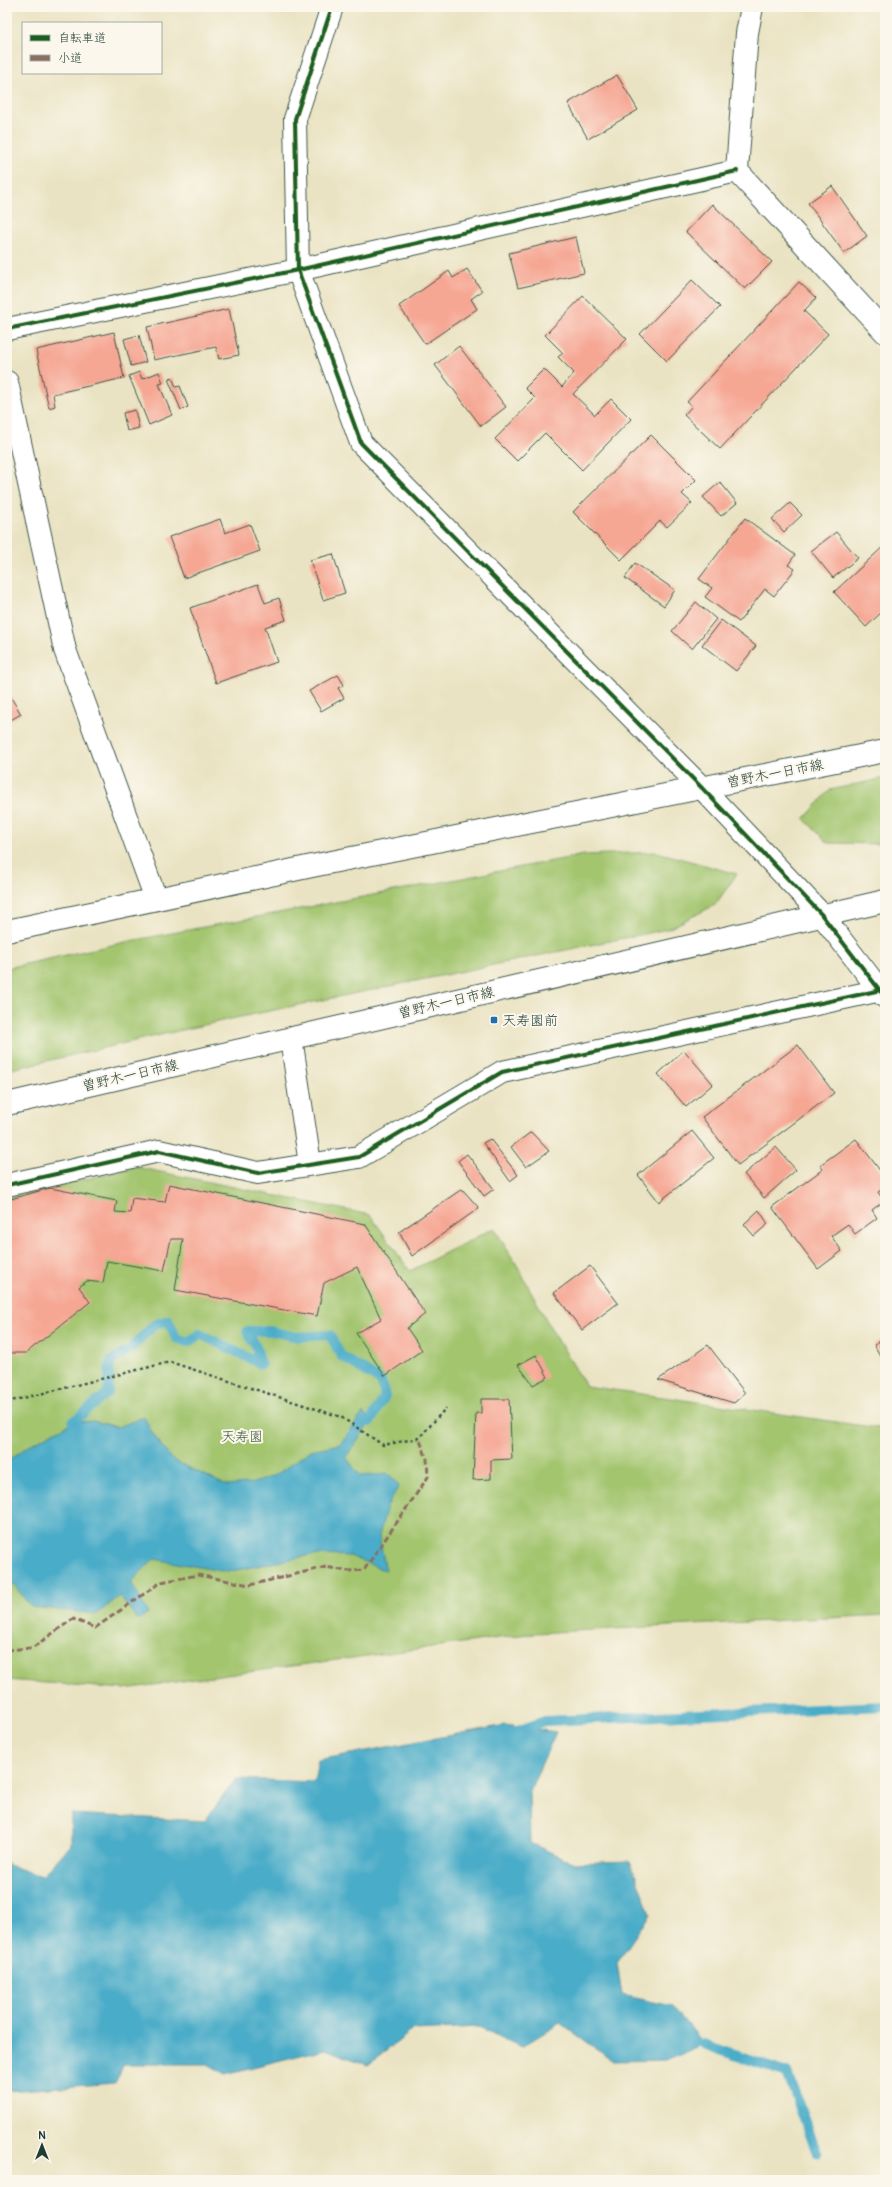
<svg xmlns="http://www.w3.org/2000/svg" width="892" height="2187" font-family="Pangolin,'Klee One',sans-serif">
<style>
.green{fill:#a3c56e;stroke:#618151}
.water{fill:#49acc8;stroke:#34747e}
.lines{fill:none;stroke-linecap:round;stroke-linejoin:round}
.stream{stroke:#49acc8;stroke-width:10}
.building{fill:#f6a794}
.minor-casing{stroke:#3d5649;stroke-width:24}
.major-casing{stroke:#3d5649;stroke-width:24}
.path{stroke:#3d5649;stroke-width:2.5;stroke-dasharray:3 3;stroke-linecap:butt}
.minor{stroke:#fff;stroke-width:22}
.major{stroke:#fff;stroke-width:22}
.quiet{stroke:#8d6e63;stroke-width:3;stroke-dasharray:6 3;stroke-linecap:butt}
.cycleway-casing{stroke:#fbf7ec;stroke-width:6}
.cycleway{stroke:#1b5e20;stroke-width:4}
.poi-dot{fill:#1f6fb2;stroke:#fbf7ec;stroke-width:1.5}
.labels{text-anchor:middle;stroke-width:4;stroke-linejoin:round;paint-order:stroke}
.street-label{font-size:14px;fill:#1f3d34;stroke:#fbf7ec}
.poi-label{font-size:14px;fill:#1f3d34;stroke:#fbf7ec;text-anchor:start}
.park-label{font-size:14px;fill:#405f42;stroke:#fbf7ec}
</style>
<rect width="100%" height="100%" fill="#fbf7ec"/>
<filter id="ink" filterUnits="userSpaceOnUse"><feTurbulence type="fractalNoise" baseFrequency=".025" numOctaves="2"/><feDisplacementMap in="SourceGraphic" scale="8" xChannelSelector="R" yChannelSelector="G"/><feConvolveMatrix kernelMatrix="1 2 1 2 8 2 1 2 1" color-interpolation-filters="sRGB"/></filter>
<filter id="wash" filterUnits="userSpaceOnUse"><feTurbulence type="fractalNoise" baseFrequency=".012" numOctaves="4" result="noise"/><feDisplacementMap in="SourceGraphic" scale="16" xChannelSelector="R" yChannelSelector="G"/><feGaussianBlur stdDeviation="0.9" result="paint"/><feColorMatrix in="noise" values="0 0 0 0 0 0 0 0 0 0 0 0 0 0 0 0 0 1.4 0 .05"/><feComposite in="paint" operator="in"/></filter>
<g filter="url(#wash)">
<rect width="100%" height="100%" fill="#eae3c3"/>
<g class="green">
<polygon points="885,778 885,844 828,843 804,819 830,790"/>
<polygon points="657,852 737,874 715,905 668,929 226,1020 7,1070 7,968 130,941 584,855"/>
<polygon points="136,1167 370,1215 410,1271 494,1228 518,1267 549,1325 586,1386 885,1429 885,1615 535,1633 124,1689 7,1680 7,1198"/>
</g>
<g class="water">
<polygon points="363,1413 370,1422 346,1457 360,1476 389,1474 399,1486 387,1506 379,1536 386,1571 350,1556 311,1555 227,1572 154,1559 131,1582 148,1613 138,1620 120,1596 97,1614 31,1607 7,1576 7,1461 31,1444 73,1422 94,1421 117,1427 144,1417 151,1431 171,1459 227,1486 254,1483 277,1474 311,1450 340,1444"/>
<polygon points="505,1725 556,1732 529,1792 530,1843 574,1863 630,1861 650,1914 617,1963 622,1995 672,2006 703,2044 665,2060 614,2061 560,2023 521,2047 479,2027 413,2030 368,2065 325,2049 225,2074 208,2064 124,2064 115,2083 7,2091 7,1862 8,1865 42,1876 71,1845 71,1814 205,1821 236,1779 314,1782 318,1760"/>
</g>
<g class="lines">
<g class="stream">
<polyline points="73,1422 108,1393 110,1362 130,1349 154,1325 168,1320 176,1338 188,1342 200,1334 261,1364 256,1347 247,1331 271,1331 297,1337 330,1335 341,1356 381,1381 385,1396 370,1422"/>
<polyline points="515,1732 545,1721 885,1706"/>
<polyline points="703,2044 787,2073 817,2153"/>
</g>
</g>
<g id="blocks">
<g class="building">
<polygon points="617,75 638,110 588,139 568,103"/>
<polygon points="832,186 867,236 844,253 808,203"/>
<polygon points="712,204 772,262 745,289 686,232"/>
<polygon points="576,237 584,273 518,288 509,253"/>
<polygon points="467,269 482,291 471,299 477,309 425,344 399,306 449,271 453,278"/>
<polygon points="692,280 720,307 667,361 640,334"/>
<polygon points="799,282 816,298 804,311 828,334 720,449 684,415 692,406 687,402"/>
<polygon points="583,296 627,339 573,394 595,415 611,399 631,419 582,470 545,433 517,461 495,439 535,398 525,388 544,369 562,387 574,373 558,357 563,353 545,335"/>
<polygon points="229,309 239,355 219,359 216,347 154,360 147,327"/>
<polygon points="114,332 124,378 53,394 55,406 49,408 36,350"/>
<polygon points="139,335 146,362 131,366 124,339"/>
<polygon points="459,346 506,407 481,426 435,365"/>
<polygon points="139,372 142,379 159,372 163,383 159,384 172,415 149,425 129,376"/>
<polygon points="172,377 176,387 180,386 188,407 181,410 168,379"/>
<polygon points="135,410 139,428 127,431 123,413"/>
<polygon points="651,435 696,480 682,494 692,503 667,527 660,521 621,560 573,512"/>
<polygon points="720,482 737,503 721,516 703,497"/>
<polygon points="790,503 802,515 784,532 772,519"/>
<polygon points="745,518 795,555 788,565 795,569 774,596 765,589 739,622 705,597 712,588 699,579"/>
<polygon points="220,519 225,533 250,524 260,551 184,578 169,537"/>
<polygon points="836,532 858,558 833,578 811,551"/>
<polygon points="885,545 885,609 866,627 834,592"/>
<polygon points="333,554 345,593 323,600 310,560"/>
<polygon points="635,563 675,590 664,606 625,578"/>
<polygon points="258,584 265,603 279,598 286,620 265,627 277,662 216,683 190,608"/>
<polygon points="696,602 716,619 692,649 672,631"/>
<polygon points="721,620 756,646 736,671 702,645"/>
<polygon points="338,675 344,685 338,688 344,698 321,711 309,691"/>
<polygon points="7,691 21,714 7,722"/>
<polygon points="798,1045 834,1093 738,1165 702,1117"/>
<polygon points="684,1050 713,1084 686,1107 658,1074"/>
<polygon points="692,1131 714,1158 659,1202 638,1175"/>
<polygon points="531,1132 549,1151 526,1167 511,1147"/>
<polygon points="490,1139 518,1175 510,1181 483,1143"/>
<polygon points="856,1139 885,1177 885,1187 878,1192 884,1201 872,1210 877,1218 855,1234 848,1224 831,1236 842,1251 818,1269 772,1207 823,1169 820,1165"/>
<polygon points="776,1147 796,1170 764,1198 744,1174"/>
<polygon points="467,1154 494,1189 484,1196 458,1161"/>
<polygon points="169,1184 365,1224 425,1314 407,1328 422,1350 385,1376 356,1333 381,1319 357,1267 324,1283 317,1316 175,1290 183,1239 171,1239 164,1271 107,1261 103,1283 87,1281 79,1287 90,1302 26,1353 7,1353 7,1200 50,1188 117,1201 115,1212 130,1213 132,1198 165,1202"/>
<polygon points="462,1189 479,1208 412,1256 399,1232"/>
<polygon points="759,1210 768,1224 754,1236 744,1224"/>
<polygon points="590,1266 618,1303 582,1330 554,1293"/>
<polygon points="885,1338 885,1364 874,1345"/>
<polygon points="708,1345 745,1393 734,1403 658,1380"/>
<polygon points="536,1355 548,1377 533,1385 518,1365"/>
<polygon points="481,1399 509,1399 512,1459 491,1460 491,1479 473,1480 476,1413 481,1413"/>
</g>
</g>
</g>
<g filter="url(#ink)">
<use href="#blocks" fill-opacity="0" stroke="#3d5649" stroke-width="1"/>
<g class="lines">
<defs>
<g id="minor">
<polyline points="332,7 295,119 298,270 361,443 702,788 821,914 885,997"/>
<polyline points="752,7 747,33 737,171 885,332"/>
<polyline points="7,329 298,270 737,171"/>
<polyline points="7,382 65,650 156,899"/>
<polyline points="291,1038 310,1164"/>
<polyline points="7,1185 159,1151 258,1173 359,1157 502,1072 881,990"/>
</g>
<g id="major">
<polyline points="7,931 312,866 885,751"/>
<polyline points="7,1104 885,901"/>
</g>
</defs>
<use href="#minor" class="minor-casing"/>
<use href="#major" class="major-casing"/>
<polyline class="path" points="7,1402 170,1362 341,1417 383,1445 419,1438 446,1408"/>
<use href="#minor" class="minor"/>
<use href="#major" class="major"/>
<polyline class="quiet" points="7,1650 32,1648 73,1619 95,1628 161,1582 198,1575 250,1585 326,1567 346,1571 364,1570 428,1477 427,1459 419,1438"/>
<defs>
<g id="cycleway">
<polyline points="332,7 295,119 298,270 361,443 702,788 821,914 885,997"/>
<polyline points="7,329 298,270 737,171"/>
<polyline points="7,1185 159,1151 258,1173 359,1157 502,1072 881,990"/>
</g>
</defs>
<use href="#cycleway" class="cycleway-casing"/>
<use href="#cycleway" class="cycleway"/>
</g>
</g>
<rect class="poi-dot" x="490" y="1016" width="8" height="8" rx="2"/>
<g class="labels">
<g class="street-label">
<text transform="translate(775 773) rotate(-11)" y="5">曽野木一日市線</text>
<text transform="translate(446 1002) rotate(-13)" y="5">曽野木一日市線</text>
<text transform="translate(130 1075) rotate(-13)" y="5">曽野木一日市線</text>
</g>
<g class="poi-label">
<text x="502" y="1025">天寿園前</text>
</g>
<g class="park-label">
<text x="242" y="1441">天寿園</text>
</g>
</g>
<rect width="892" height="2187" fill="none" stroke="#fbf7ec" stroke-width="24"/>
<rect x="22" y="22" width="140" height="52" fill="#fbf7ec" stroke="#a3ada2"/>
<rect x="30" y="35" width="20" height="6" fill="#1b5e20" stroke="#a3ada2"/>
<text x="58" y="42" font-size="12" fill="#1f3d34">自転車道</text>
<rect x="30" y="55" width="20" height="6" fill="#8d6e63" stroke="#a3ada2"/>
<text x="58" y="62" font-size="12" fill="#1f3d34">小道</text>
<g transform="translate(42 2145)" stroke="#fbf7ec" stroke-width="3" paint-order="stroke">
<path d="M0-3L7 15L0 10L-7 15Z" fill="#1f3d34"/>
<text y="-6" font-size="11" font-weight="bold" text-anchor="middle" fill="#1f3d34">N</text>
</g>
</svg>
